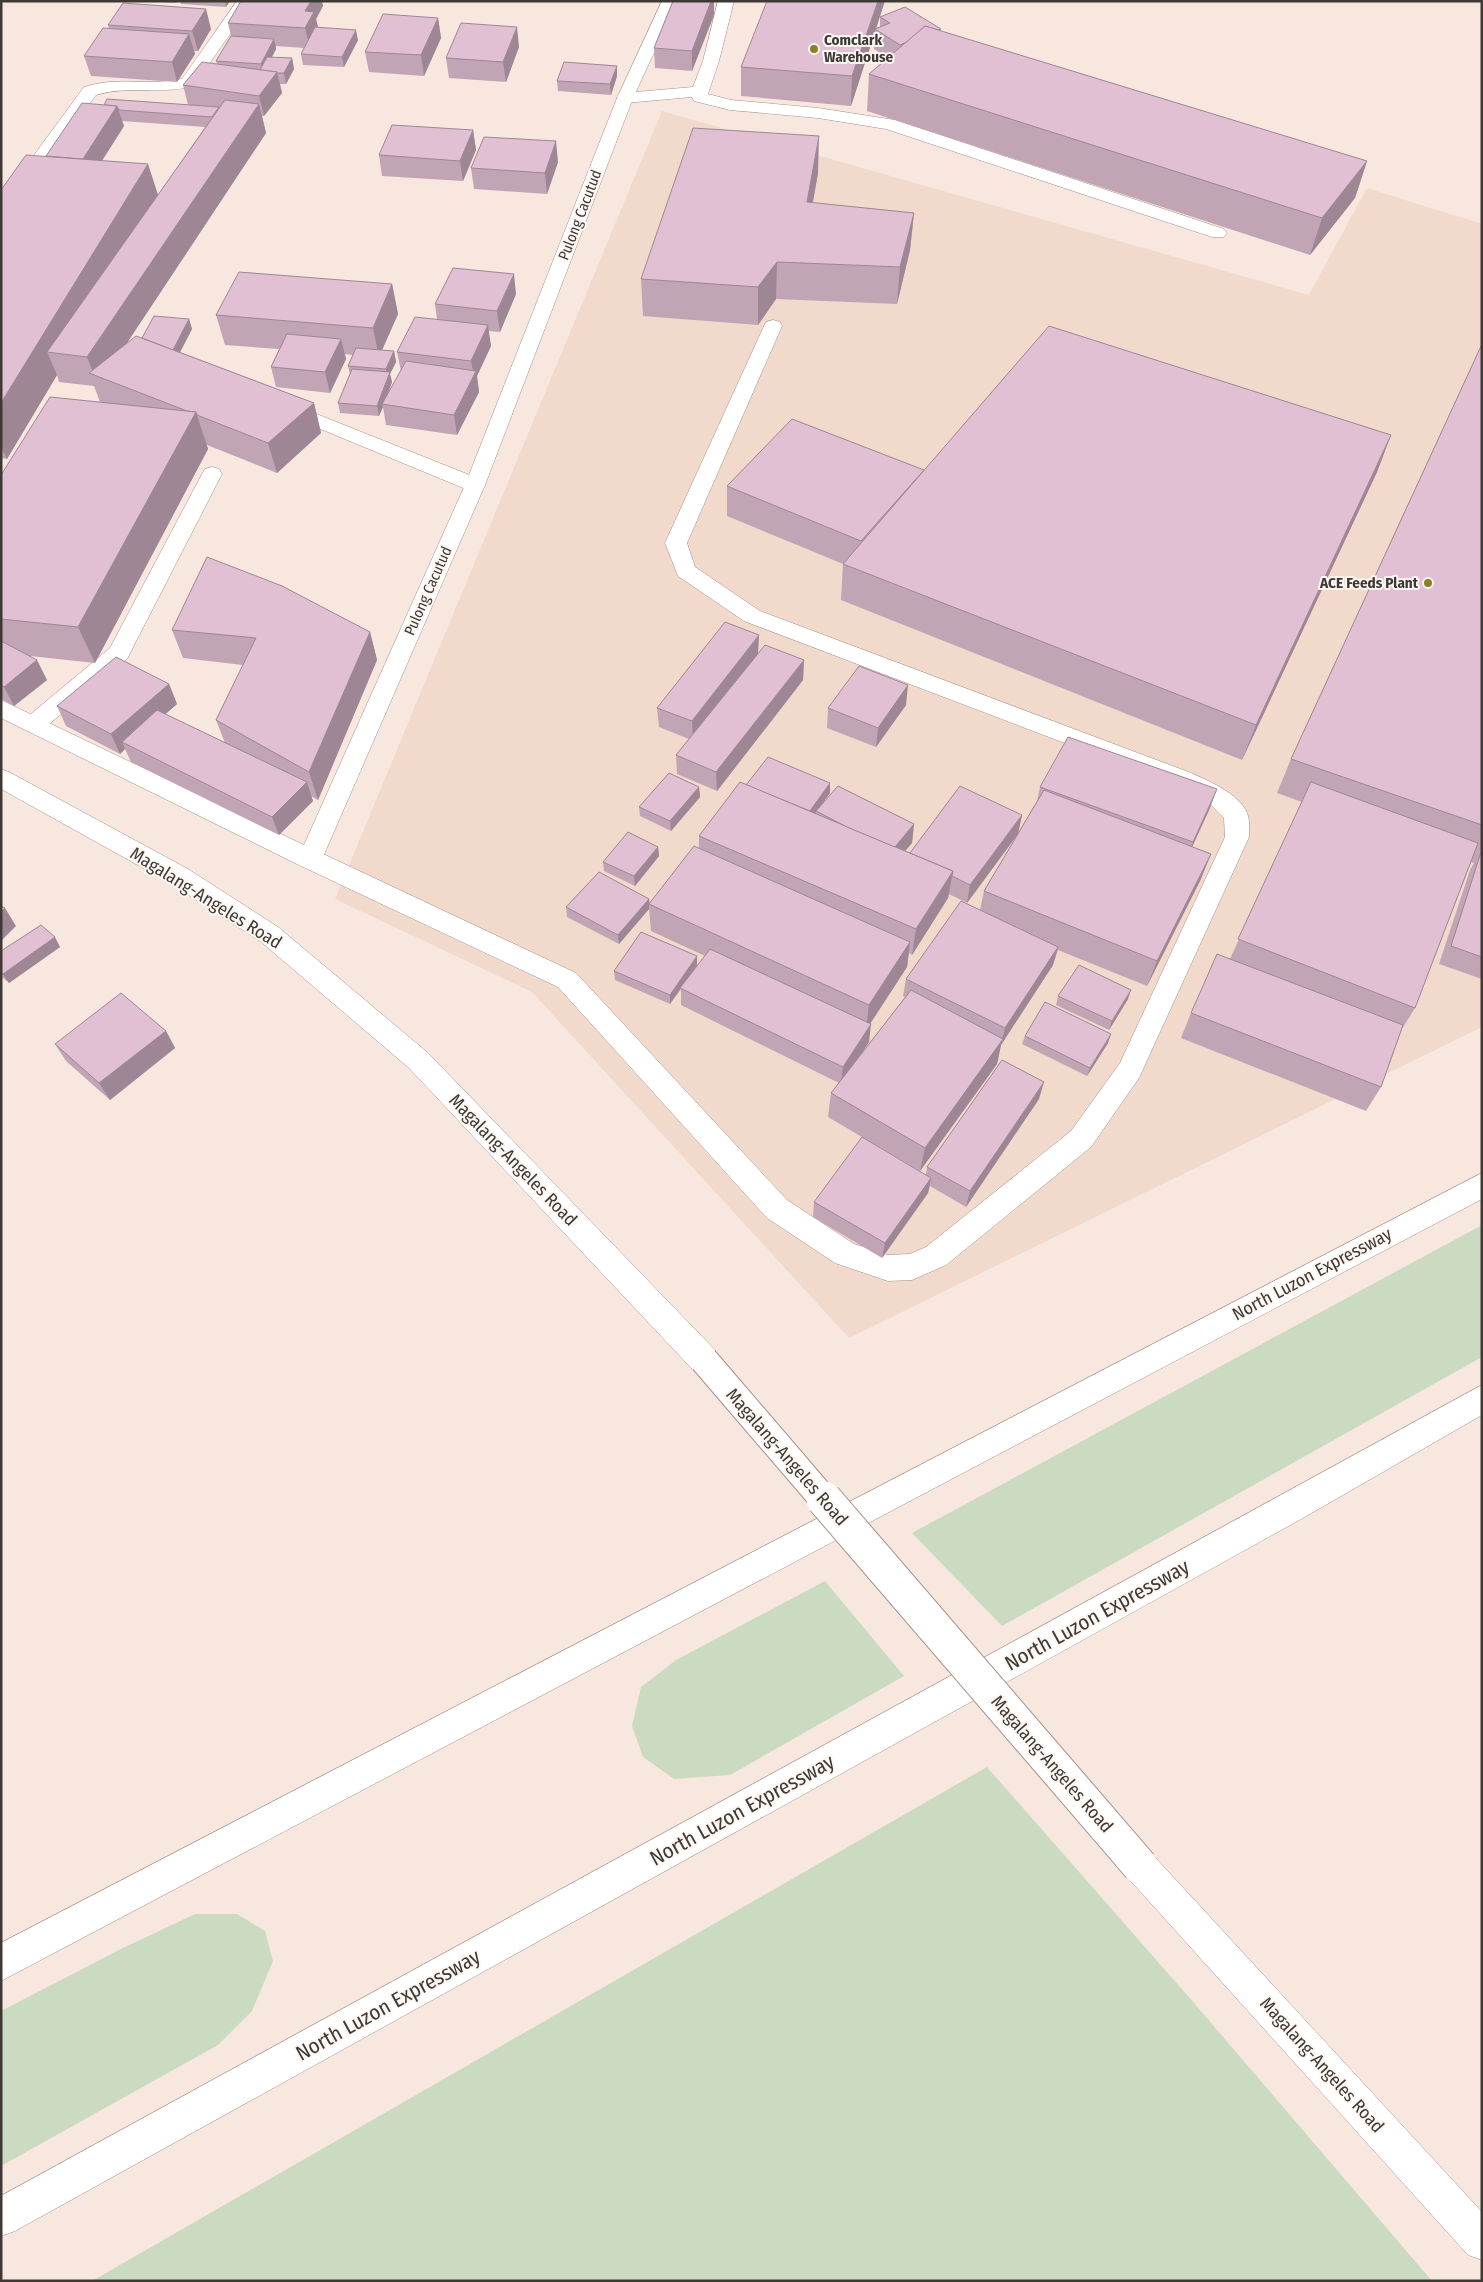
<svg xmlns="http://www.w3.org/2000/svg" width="1483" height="2282" font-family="'Fira Sans Condensed',sans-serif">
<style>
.built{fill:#f1d9cc}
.green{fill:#cbdbc1}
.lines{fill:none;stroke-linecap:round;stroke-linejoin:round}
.lane-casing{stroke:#a19289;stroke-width:1}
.street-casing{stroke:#a19289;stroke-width:1}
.secondary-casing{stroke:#a19289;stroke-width:1}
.highway-casing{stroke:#a19289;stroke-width:1}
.lane{fill:#fff;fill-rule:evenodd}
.street{fill:#fff;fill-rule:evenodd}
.secondary{fill:#fff;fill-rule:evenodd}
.highway{fill:#fff;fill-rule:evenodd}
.secondary-bridge-far1-casing{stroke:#a19289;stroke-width:30;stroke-linecap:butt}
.secondary-bridge-casing{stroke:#a19289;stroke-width:37;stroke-linecap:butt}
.secondary-bridge-far1{stroke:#fff;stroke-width:28}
.secondary-bridge{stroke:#fff;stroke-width:35}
.wall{fill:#c2a5b5;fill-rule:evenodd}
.shaded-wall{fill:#9e8694}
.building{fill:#e1c0d3;stroke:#9e8694}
.poi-dot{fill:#8e7f26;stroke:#fdf7f3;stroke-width:2}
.labels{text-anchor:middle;stroke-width:4;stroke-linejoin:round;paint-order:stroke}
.far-poi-label{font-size:15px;font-weight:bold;fill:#3f3935;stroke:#fdf7f3;text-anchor:start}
.far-street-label{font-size:15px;fill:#3f3935;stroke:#fdf7f3}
.street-label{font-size:18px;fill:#3f3935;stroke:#fdf7f3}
.near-street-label{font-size:21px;fill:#3f3935;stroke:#fdf7f3}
</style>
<rect width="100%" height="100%" fill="#f7e7de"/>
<polygon class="built" points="662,111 1309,295 1367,188 1482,224 1482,1027 849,1338 532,992 335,899"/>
<g class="green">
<polygon points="1482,1225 1482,1357 1002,1626 912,1533"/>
<polygon points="825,1581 904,1676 730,1775 674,1779 643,1757 632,1726 641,1687 676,1660"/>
<polygon points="987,1767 1194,2003 1432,2281 92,2281"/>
<polygon points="195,1914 237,1914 265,1931 273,1961 252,2011 218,2045 1,2166 1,2011 121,1949"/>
</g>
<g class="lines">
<defs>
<g id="lane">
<polygon points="718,1 734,1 719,61 708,94 731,100 818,108 895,120 1224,229 1227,233 1224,237 1212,237 886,129 818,118 730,110 694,101 692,97 625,103 619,102 617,98 619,94 625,93 693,87 703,61"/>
<path d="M773,320L780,322L782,326L687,543L695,567L760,611L1186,771C1205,779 1239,793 1247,813C1250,820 1249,830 1249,837L1139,1078L1091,1147L946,1265L912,1280L888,1281L835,1263L767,1218L558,987L301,866L298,859L301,852L310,850L319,852L576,973L787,1200L854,1244L888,1255L910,1254L926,1247L1071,1131L1120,1063L1225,837L1224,818L1205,799L1170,783L744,621L678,576L665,543L764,326L766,322Z"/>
<polygon points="284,401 482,480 485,485 482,490 475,492 468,490 277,411 274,407 277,403"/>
<polygon points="212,467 219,469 222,474 127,659 42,730 34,732 26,730 22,724 26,718 110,648 202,474 205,469"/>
</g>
<g id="street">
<path d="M237,1H253L194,86C161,95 128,85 96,95L7,217L1,218V200L84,87C119,76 148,86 182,79Z"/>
<polygon points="662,1 678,1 633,98 485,485 319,866 310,868 301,866 1,718 1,700 304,845 465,485 617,98"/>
</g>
<g id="secondary">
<polygon points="1,769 9,772 188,869 278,927 427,1052 715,1350 719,1360 715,1370 704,1374 693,1370 409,1068 260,941 170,883 1,789"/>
<polygon points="1140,1848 1152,1854 1482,2212 1482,2260 1468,2255 1128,1878 1122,1866 1128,1854"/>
</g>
<g id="highway">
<polygon points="1482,1173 1482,1199 1,1981 1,1943"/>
<polygon points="1482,1385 1482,1415 1303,1518 15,2231 1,2236 1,2196"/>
</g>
</defs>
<use href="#lane" class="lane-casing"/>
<use href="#street" class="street-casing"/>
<use href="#secondary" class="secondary-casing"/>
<use href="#highway" class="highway-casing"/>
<use href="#lane" class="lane"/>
<use href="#street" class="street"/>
<use href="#secondary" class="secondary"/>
<use href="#highway" class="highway"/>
<defs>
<polyline id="secondary-bridge-far1" points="704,1360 825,1501"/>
<polyline id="secondary-bridge" points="824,1499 1140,1866"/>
</defs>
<use href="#secondary-bridge-far1" class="secondary-bridge-far1-casing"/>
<use href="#secondary-bridge" class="secondary-bridge-casing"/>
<use href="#secondary-bridge-far1" class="secondary-bridge-far1"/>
<use href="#secondary-bridge" class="secondary-bridge"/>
</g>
<g class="wall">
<polygon points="148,1 177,1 176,3"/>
<polygon points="180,1 230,1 226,7 181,4"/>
<polygon points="673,1 714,1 714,15 692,71 655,68 654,48"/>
<path d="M323,6L316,19L318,27L358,40L344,67L303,65L301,54L304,48L276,46V49L272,57L292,58L294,69L286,84H280L282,93L264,116H262L266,133L127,343L142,338L189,319L192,329L180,352L314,403L321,433L277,473L207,445L208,449L95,663L30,656L47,680L14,706L1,699V475L100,402L94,386L59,382L57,375L7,459L1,458V190L46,156L104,105H188L183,85L217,64L216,61L231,36L228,23ZM122,121L205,127L158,195L102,161L124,126Z"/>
<polygon points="880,17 940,31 1367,161 1355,198 1310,255 867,111 869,74 888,58 874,49 875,32 851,106 741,96 741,67 876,28 880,27"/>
<polygon points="438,18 441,38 424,76 369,72 365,52"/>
<polygon points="108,25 211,29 198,51 194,51 195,54 177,82 91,76 84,56 109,28"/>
<polygon points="519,47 506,82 449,78 446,58"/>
<polygon points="617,66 617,76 611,95 558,91 557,81"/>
<polygon points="473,130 476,150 463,181 382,176 379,155"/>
<polygon points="558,162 547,194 474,189 471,168"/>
<polygon points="818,173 813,203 914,213 910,250 897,304 776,299 758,325 643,316 641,279"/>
<polygon points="392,284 398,314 382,350 394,351 396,362 390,374 392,382 388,394 401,371 397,352 437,319 435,304 516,294 500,332 488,331 491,346 477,376 479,392 457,435 386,425 383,407 379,416 340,413 338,403 350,374 348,366 353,355 345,354 346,359 330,393 276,387 271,367 279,349 225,345 216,315"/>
<polygon points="1482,344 1482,979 1439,964 1470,870 1474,863 1471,862 1415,1008 1402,1029 1381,1087 1366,1111 1181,1038 1191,1013 1230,959 1302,802 1277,793 1291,759"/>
<polygon points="1391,435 1377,472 1242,760 841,600 843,564 727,516 727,486 924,470"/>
<polygon points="172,630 370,632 377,660 318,800 311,796 313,801 279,835 131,762 125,749 120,754 66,726 57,706 169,684 177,704 165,714 225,743 216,720 243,665 183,658"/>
<polygon points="758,654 804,660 803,680 717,791 677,774 676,755 689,739 659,727 657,708"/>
<polygon points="906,705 876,747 827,728 828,708"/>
<path d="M746,785L830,793L815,814H816V811L914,824L912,843L905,851L910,853L1022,815L1018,833L1037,801L1040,787L1210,808L1192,847L1211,854L1200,881L1147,986L1058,950L1053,965L1001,1045L997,1064L920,1171L828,1117L831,1093L839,1083L681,1005V989L670,1004L615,980L614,971L697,965L691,974L705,956L651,931L649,909L619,944L567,917L566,907L650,903L699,848V836ZM1017,835L984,891L980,910L906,979L903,996L905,997L862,1053L869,1042L870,1024L907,967L909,953L912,955L948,898L949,894L967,903Z"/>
<polygon points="699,787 700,797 671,831 640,816 639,807"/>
<polygon points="658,847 659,856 635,886 604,871 603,862"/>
<polygon points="60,947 9,983 1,976 1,951"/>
<polygon points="1058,996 1128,999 1109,1030 1056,1005"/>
<polygon points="166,1031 175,1048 110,1100 66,1061 55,1044"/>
<polygon points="1025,1036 1108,1043 1087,1076 1022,1044"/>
<polygon points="1039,1099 966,1207 930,1186 928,1193 882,1258 813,1217 814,1202 926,1174 927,1167"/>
</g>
<g class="shaded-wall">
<polygon points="225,1 230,1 226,7"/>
<polygon points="311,1 322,1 323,6 316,19 319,32 310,48 305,28 305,11"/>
<polygon points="711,1 714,1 714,15 692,71 692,51"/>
<polygon points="878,1 885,1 876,29 875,29 875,32 851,106 852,76"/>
<polygon points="206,9 211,29 198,51 192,31"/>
<polygon points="438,18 441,38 424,76 421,55"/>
<polygon points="517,27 519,47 506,82 503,62"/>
<polygon points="356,30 358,40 344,67 342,57"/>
<polygon points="189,34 195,54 177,82 172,62"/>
<polygon points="274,39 276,49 264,72 263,72 261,64"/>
<polygon points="292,58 294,69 286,84 284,73"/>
<polygon points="617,66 617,76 611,95 610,84"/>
<polygon points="277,72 282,93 264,116 259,96"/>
<polygon points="259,104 266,133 103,379 94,375 87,357"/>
<polygon points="117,106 124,126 83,190 76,169"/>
<polygon points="473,130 476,150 463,181 460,161"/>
<polygon points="819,136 818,173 806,239 807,202"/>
<polygon points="556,141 558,162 547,194 545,173"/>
<polygon points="1367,161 1355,198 1310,255 1322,218"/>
<polygon points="148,164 160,201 47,352 57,375 7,459 1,447 1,403"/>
<polygon points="914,213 910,250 897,304 900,267"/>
<polygon points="777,262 776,299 758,325 758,287"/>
<polygon points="514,274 516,294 500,332 497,311"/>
<polygon points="392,284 398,314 379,357 373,328"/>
<polygon points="189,319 192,329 174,364 171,353"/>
<polygon points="488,325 491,346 477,376 479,392 457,435 454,415 474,376 471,361"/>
<polygon points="341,339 346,359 330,393 325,372"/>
<polygon points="394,351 396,362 390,374 392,382 384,404 382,404 383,407 379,416 377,406 388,378 386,369"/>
<polygon points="314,403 321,433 277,473 268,443"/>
<polygon points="196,412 208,449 95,663 78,627"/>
<polygon points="1391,435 1377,472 1242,760 1256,725"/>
<polygon points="370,632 377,660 318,800 309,772"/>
<polygon points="759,635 758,655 693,741 692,721"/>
<polygon points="37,660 47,680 14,706 4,687"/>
<polygon points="804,660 803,680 717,791 716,772"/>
<polygon points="169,684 177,704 129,746 122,742 125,749 120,754 111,734"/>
<polygon points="908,685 906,705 876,747 878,728"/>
<polygon points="307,782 313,801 279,835 272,817"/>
<polygon points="830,783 830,793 807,824 808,814"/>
<polygon points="699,787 700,797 671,831 670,821"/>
<polygon points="1217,789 1210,808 1186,860 1193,842"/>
<polygon points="1022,815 1018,834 967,903 970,885"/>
<polygon points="914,824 912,843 890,869 892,850"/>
<polygon points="658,847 659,856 635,886 634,876"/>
<polygon points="1211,854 1200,881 1147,986 1157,961"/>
<polygon points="953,871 948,898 912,955 916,929"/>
<polygon points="649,899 650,905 649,904 649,909 619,944 618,935"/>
<polygon points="5,908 16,926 1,941 1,912"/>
<polygon points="55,937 60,947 9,983 3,974"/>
<polygon points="910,942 907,967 866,1030 869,1005"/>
<polygon points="1058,947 1053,965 1001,1045 997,1064 920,1171 925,1148 1002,1040 1005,1028"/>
<polygon points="697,956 697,965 670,1004 670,995"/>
<polygon points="1131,990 1128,999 1109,1030 1112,1021"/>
<polygon points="871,1024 869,1042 841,1084 843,1067"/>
<polygon points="166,1031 175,1048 110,1100 99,1083"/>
<polygon points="1111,1034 1108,1043 1087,1076 1090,1068"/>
<polygon points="1044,1082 1039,1099 966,1207 970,1191"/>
<polygon points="931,1178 928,1193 882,1258 885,1243"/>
</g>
<g class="building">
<polygon points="241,1 311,1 305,11 314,12 305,28 228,23"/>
<polygon points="673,1 711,1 692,51 654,48"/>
<polygon points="767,1 878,1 852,76 741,67"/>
<polygon points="123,3 206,9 192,31 108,25"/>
<polygon points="905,7 941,29 938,30 925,26 907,42 900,45 875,29 890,23 880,17"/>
<polygon points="383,14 438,18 421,55 365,52"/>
<polygon points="461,23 517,27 503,62 446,58"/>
<polygon points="925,26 1367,161 1322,218 869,74"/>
<polygon points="315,27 356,30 342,57 301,54"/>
<polygon points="103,28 189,34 172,62 84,56"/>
<polygon points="231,36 274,39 261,64 216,61"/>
<polygon points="267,57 292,58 284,73 277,73 277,72 260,70"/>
<polygon points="202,62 277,72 259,96 183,85"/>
<polygon points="564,62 617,66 610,84 557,81"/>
<polygon points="107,99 219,107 212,117 119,110 117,106 104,105"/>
<polygon points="225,100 259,104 87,357 47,352"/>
<polygon points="82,103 117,106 83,159 46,156"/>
<polygon points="392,125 473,130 460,161 379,155"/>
<polygon points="693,128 819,136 807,202 914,213 900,267 777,262 758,287 641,279"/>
<polygon points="484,137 556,141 545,173 471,168"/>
<polygon points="26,155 148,164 1,403 1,190"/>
<polygon points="453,268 514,274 497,311 435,304"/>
<polygon points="239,272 392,284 373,328 216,315"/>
<polygon points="154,316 189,319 173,350 142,338"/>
<polygon points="415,317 488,325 471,361 397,352"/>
<polygon points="1049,326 1391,435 1256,725 843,564"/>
<polygon points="287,334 341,339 325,372 271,367"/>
<polygon points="136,336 314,403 268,443 197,415 196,412 187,411 89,373"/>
<polygon points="1482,344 1482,825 1291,759"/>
<polygon points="356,348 394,351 386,369 348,366"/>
<polygon points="406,361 476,371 454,415 382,404"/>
<polygon points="352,369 390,372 377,406 338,403"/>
<polygon points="50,397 196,412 78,627 1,619 1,475"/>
<polygon points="792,419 924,470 861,541 727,486"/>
<polygon points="207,557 282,586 370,632 309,772 216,720 256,638 172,630"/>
<polygon points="725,622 759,635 692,721 657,708"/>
<polygon points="1,641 37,660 4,687 1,685"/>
<polygon points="765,645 804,660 716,772 676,755"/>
<polygon points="116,657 169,684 111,734 57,706"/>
<polygon points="859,666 908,685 878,728 828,708"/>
<polygon points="157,710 307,782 272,817 122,742"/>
<polygon points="1068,737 1217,789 1193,842 1040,787"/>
<polygon points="768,757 830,783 810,811 746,785"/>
<polygon points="669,773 699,787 670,821 639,807"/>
<polygon points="740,782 953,871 916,929 699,836"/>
<polygon points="1311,782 1478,843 1415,1008 1238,939"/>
<polygon points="838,786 914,824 895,847 847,827 816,811"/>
<polygon points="960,786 1022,815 970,885 952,876 953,871 910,853"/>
<polygon points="1044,790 1211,854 1157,961 984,891"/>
<polygon points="628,832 658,847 634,876 603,862"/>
<polygon points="694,846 910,942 869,1005 649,904"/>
<polygon points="1481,852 1482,852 1482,957 1451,946"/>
<polygon points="599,872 649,899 618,935 566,907"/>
<polygon points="961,901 1058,947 1005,1028 906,979"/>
<polygon points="1,906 5,908 1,912"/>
<polygon points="41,925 55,937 3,974 1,973 1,951"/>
<polygon points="641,932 697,956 670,995 614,971"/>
<polygon points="710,949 871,1024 843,1067 680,988"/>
<polygon points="1217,954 1403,1025 1381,1087 1191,1013"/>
<polygon points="1079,965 1131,990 1112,1021 1058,996"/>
<polygon points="911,990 1003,1039 925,1148 831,1093"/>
<polygon points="121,993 166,1031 99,1083 55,1044"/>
<polygon points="1045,1002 1111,1034 1090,1068 1025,1036"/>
<polygon points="1002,1060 1044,1082 970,1191 927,1167"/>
<polygon points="862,1137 931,1178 885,1243 814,1202"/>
</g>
<g class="poi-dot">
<circle cx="814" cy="49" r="5"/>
<circle cx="1428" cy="583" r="5"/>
</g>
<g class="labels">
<g class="far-poi-label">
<text x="824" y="45">Comclark<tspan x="824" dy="17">Warehouse</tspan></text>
<text x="1418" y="588" text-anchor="end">ACE Feeds Plant</text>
</g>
<g class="far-street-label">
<text transform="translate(580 215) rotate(-69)" y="5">Pulong Cacutud</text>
<text transform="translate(428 591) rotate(-66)" y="5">Pulong Cacutud</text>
</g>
<g class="street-label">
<text transform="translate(206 898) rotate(32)" y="6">Magalang-Angeles Road</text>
<text transform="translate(513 1160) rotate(46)" y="6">Magalang-Angeles Road</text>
<text transform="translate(1312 1274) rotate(-28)" y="6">North Luzon Expressway</text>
<text transform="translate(787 1457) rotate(49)" y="6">Magalang-Angeles Road</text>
<text transform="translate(1052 1764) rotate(49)" y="6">Magalang-Angeles Road</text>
<text transform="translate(1322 2065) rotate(48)" y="6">Magalang-Angeles Road</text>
</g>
<g class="near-street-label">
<text transform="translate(1097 1615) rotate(-29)" y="7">North Luzon Expressway</text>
<text transform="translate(742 1810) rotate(-29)" y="7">North Luzon Expressway</text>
<text transform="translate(388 2005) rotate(-29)" y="7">North Luzon Expressway</text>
</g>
</g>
<rect width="1483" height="2282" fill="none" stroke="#3f3935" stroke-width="5"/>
</svg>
